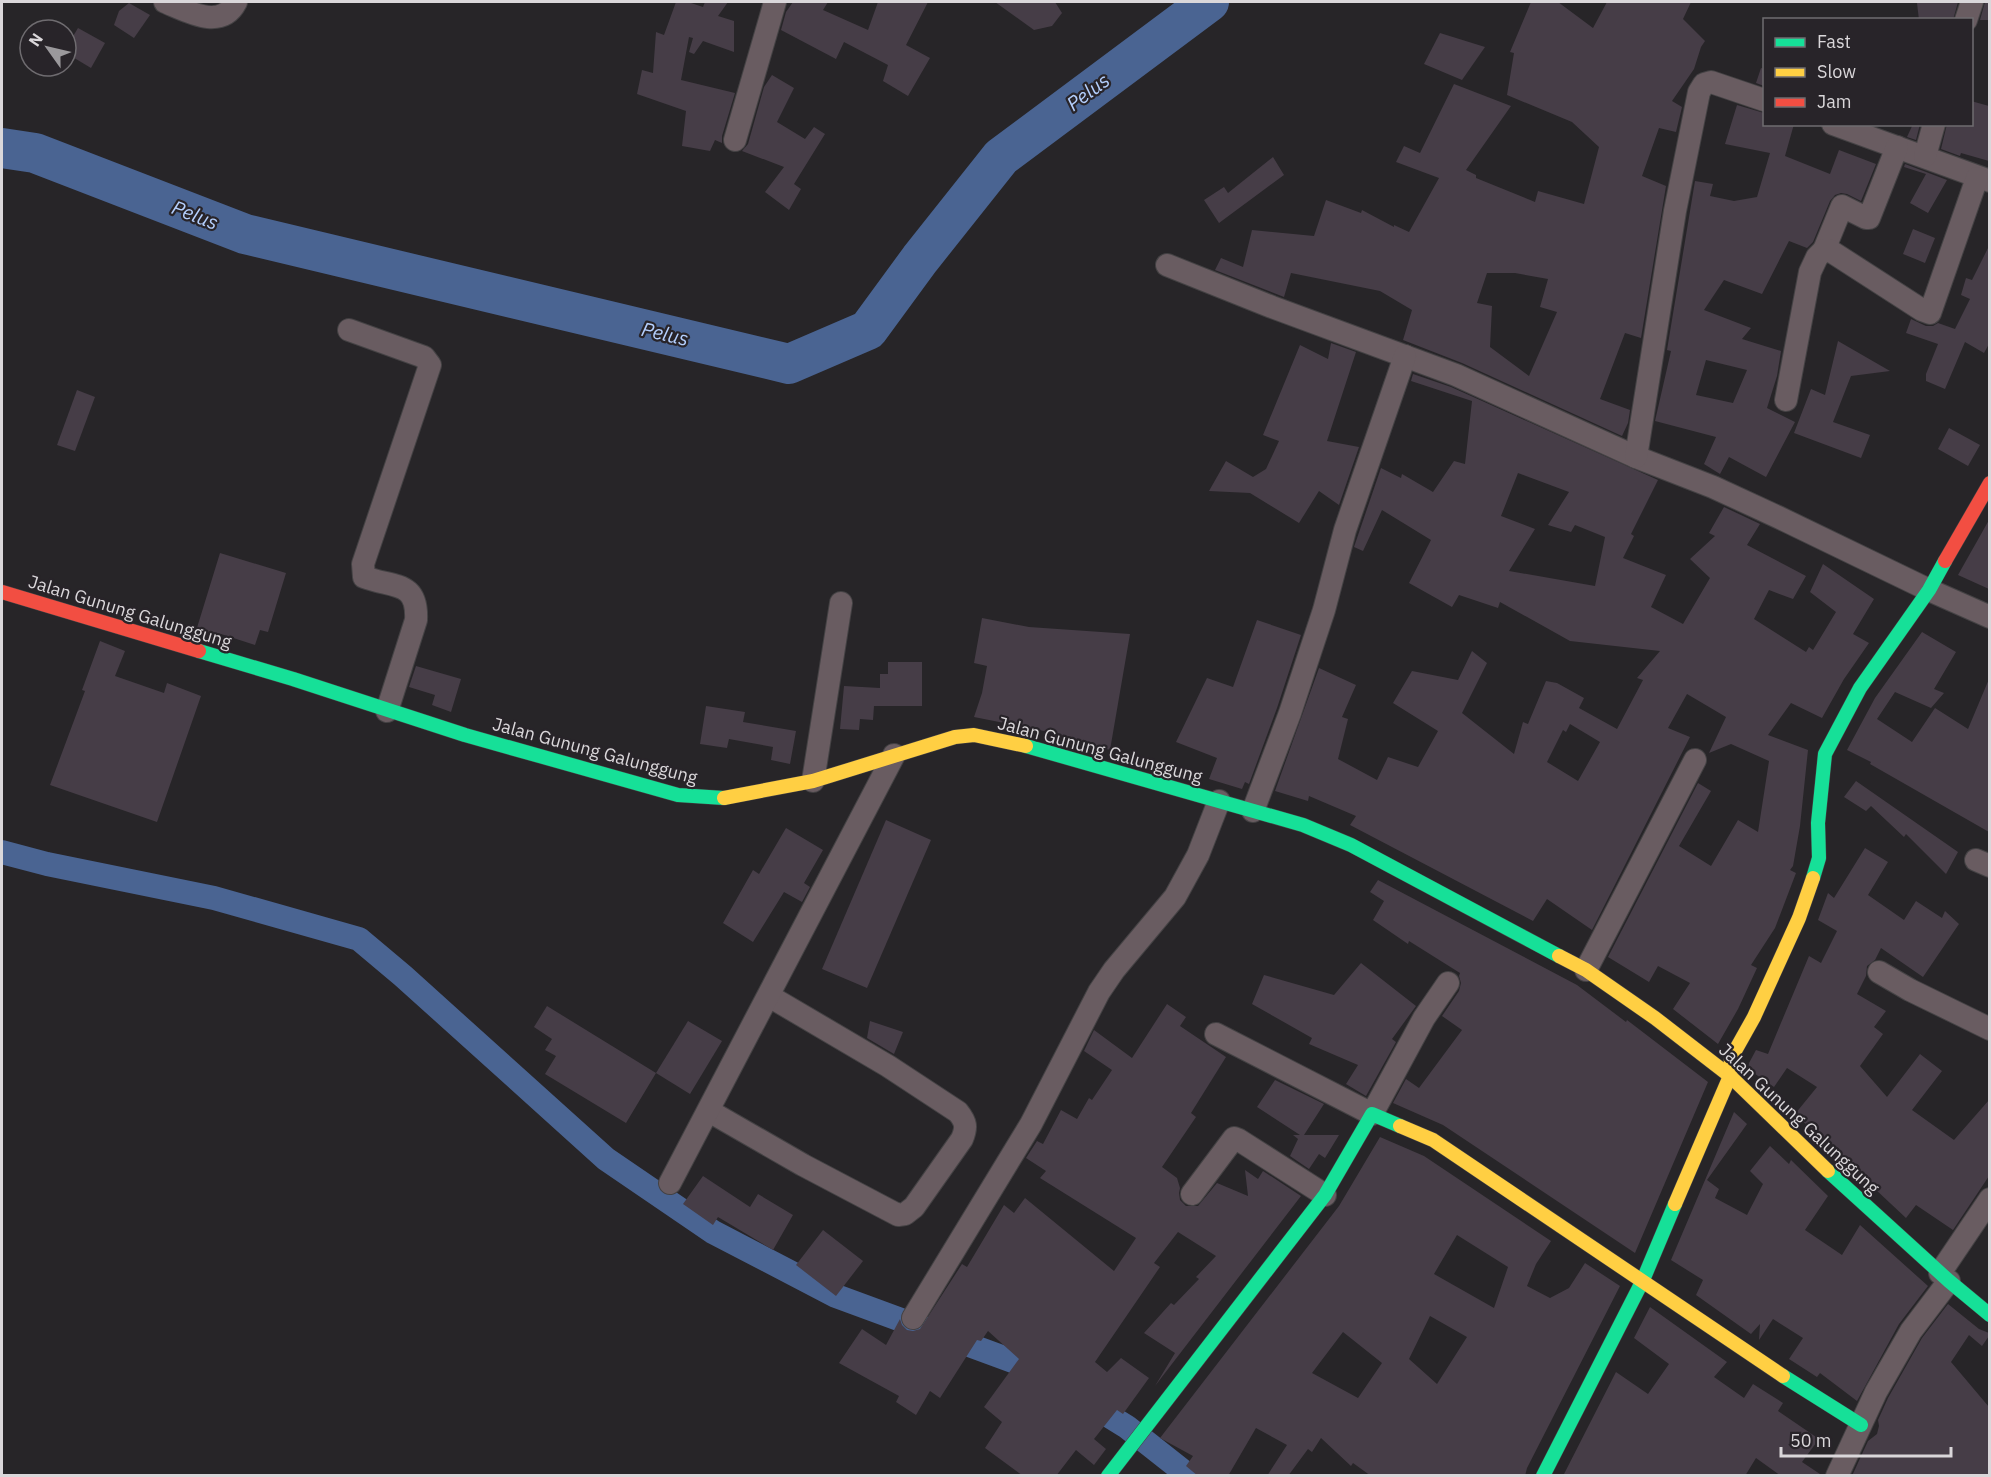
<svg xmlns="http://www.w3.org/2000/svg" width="1991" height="1477" font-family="'IBM Plex Sans',sans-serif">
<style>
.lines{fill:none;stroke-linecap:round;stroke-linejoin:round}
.canal{stroke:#4a6492;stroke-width:24}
.river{stroke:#4a6492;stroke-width:40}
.building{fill:#463d47;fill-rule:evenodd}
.street-casing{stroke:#444244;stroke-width:24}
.fast-casing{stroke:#444244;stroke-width:15}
.slow-casing{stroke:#444244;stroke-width:15}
.jam-casing{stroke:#444244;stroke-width:15}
.street{stroke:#695c61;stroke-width:22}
.fast{stroke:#16e098;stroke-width:14}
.slow{stroke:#ffcf43;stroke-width:14}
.jam{stroke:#f24e42;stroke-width:14}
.labels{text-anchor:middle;stroke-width:4.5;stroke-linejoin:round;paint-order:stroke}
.street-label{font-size:18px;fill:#dad7da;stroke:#282429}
.water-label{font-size:20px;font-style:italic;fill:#b4cffd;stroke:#282429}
</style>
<rect width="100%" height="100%" fill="#272528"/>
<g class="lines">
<g class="canal">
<polyline points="2,852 47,864 214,898 359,939 403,976 606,1159 713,1232 836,1296 1029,1367 1045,1377"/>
<polyline points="1085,1401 1127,1427 1189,1476"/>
</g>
<polyline class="river" points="2,148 35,153 245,234 789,364 868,330 920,259 1001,157 1209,2"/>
</g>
<g class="building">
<polygon points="676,2 688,2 703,7 705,2 728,2 718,16 734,21 734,52 703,41 694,54 689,52 693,38 689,37 681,80 735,93 722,136 722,143 715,140 710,151 682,146 686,111 637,94 642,70 653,73 656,32 664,35"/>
<polygon points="793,2 828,2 823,10 868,30 878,2 928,2 906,45 930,58 908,96 883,81 888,65 844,42 836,59 781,30 786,12"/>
<polygon points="995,2 1055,2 1062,13 1052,26 1034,30"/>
<path d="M1531,2H1558L1593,28L1607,2H1691L1683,19L1705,41L1701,47L1694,69L1672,101L1682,107L1676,132L1659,128L1642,176L1666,186L1641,338L1625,333L1600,399L1630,410L1628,423L1622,436L1462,363L1403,340L1412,310L1380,291L1291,273L1284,297L1215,270L1221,258L1243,267L1252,230L1314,236L1326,200L1361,213L1362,210L1394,227V225L1409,232L1439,178L1396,162L1404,146L1420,153L1454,84L1511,106L1466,170L1476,175V178L1535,202L1538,191L1584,204L1599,147L1572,122L1507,95L1514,53L1510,52ZM1487,273H1515L1548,279L1540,307L1557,312L1529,376L1490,347L1492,306L1477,303Z"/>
<polygon points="1927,2 1958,2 1953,20 1919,20 1917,3"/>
<polygon points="1985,2 1989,2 1989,20 1980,20"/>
<polygon points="129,3 150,15 134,38 114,25 119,11"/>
<polygon points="78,28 105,43 91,68 66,53 66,48"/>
<polygon points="1440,33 1485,47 1462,80 1424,64"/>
<polygon points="1761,68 1764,69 1764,86 1756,83"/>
<polygon points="772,75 794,88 777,122 805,139 814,127 825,134 794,184 801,189 789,210 765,192 784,167 742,151 748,144 764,87"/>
<polygon points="1971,101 1989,106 1989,161 1961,153 1960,156 1941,149 1947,124 1971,124"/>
<path d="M1737,105L1764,113V124H1794L1785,156L1830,174L1839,150L1876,164L1861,201L1847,194L1841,193L1835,195L1830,201L1813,242L1807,248L1789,241L1762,294L1724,280L1704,310L1751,328L1742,339L1781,351L1777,376L1767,408L1795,422L1766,477L1729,457L1720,474L1704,464L1716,437L1655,421L1671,351L1667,350L1695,181L1713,184L1710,196L1734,201L1757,197L1770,153L1725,144ZM1706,360L1747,370L1733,403L1696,395Z"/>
<polygon points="1913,124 1920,124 1916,140 1907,137"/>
<polygon points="1273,157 1284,175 1219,223 1204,200 1224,187 1228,193"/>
<polygon points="1905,164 1947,180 1928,213 1910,203 1926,174 1904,167"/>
<polygon points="1913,229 1935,238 1925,263 1903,254"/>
<polygon points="1989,246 1989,344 1984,353 1965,342 1945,389 1926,381 1926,374 1938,344 1906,333 1911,319 1926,326 1933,326 1938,323 1955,329 1970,299 1961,295 1966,278 1972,280"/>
<polygon points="1838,341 1890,371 1851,376 1833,422 1870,435 1861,458 1794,433 1811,389 1825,395"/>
<polygon points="1331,343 1356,352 1327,441 1359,447 1339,505 1319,491 1299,523 1250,493 1209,491 1226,461 1253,477 1266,469 1279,441 1263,435 1300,345 1328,359"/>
<path d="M1413,374L1451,387L1658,480L1631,534L1634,536L1623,558L1666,575L1651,607L1683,624L1710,578L1690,559L1715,536L1709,533L1724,507L1760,524L1747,545L1806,576L1793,599L1769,590L1754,619L1806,652L1809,647L1813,650L1836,612L1810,592L1823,564L1874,599L1853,634L1869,643L1844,679L1822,718L1791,703L1768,735L1808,750L1800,826L1793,866L1790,870L1796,873L1775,928L1751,965L1757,968L1738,1009L1718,1044L1673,1009L1690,983L1658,966L1649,982L1608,957L1698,783L1711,791L1679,846L1711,866L1738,820L1758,832L1769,761L1731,744L1709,753L1726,717L1687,694L1668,728L1690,737L1592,930L1547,899L1533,921L1350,825L1356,816L1309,796L1308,801L1275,791L1319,668L1356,685L1342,717L1348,719L1338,759L1377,780L1388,757L1418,767L1438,731L1393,703L1412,671L1458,680L1472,651L1487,663L1462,713L1514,754L1523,722L1528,724L1546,681L1557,683L1584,698L1579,708L1617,729L1643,680L1637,678L1660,651L1570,641L1500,602L1498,608L1459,595L1452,607L1409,583L1431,540L1382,510L1363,551L1354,547L1381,468L1401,478L1402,474L1433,492L1454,461L1465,464L1472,401L1411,381ZM1518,473L1569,492L1548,525L1571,532L1575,525L1605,537L1595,586L1509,571L1535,529L1501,516ZM1570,724L1600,742L1578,781L1547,762L1563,730L1566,732Z"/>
<polygon points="77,390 95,397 75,451 57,445"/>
<polygon points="1949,428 1980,445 1968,466 1938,449"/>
<polygon points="1989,520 1989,589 1958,575"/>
<polygon points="220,553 286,573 268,632 260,630 255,645 221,634 219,638 196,631"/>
<polygon points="982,618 1029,627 1130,634 1110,750 1049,732 974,717 982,693 987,666 974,663"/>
<polygon points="1257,620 1301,635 1277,708 1249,784 1245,782 1242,789 1209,779 1217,758 1176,742 1207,678 1233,687"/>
<polygon points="1922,632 1956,652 1934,689 1944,693 1931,708 1895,692 1877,719 1912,742 1935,708 1968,729 1989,679 1989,832 1870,764 1871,762 1847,750 1875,698"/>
<polygon points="100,641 125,651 115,676 164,693 167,683 201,696 157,822 50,785 85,691 82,690"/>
<polygon points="888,662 922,662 922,706 874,706 873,720 860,719 859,730 840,729 844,686 880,688 880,674 888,674"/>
<polygon points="416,666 461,679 451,712 432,705 435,695 409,687"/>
<polygon points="706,706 745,712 743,722 796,731 790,764 771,760 773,747 729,739 727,748 700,744"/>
<polygon points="1856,781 1958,852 1946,874 1906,834 1904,837 1871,806 1866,811 1844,797"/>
<polygon points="886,820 931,840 867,988 822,969"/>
<polygon points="786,828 823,850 804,883 810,887 802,902 784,892 753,942 723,923 753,870 759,874"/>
<polygon points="1865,848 1888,862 1868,895 1904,920 1916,901 1942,918 1945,911 1959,924 1923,977 1881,948 1875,960 1867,966 1866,976 1857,994 1886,1011 1874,1027 1883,1034 1860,1066 1887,1097 1920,1054 1942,1071 1912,1110 1954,1140 1989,1100 1989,1176 1953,1230 1916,1205 1906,1218 1795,1114 1817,1087 1787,1068 1774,1087 1748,1069 1749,1063 1756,1050 1768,1054 1809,956 1821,963 1837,931 1818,920 1828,893 1834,898"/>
<polygon points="1378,880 1577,985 1626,1022 1627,1020 1644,1033 1708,1082 1635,1253 1443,1125 1393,1103 1406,1079 1419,1088 1462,1030 1442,1016 1459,991 1461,983 1459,976 1460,973 1409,941 1408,944 1373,920 1384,901 1370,892"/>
<polygon points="1361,963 1416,1006 1392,1039 1396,1042 1366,1096 1346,1084 1358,1065 1309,1044 1312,1038 1252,1004 1264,975 1334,995"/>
<polygon points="1167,1004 1186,1017 1180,1026 1226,1057 1191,1113 1196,1117 1162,1167 1177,1178 1180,1188 1179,1193 1180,1200 1186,1206 1198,1206 1217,1183 1248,1196 1245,1170 1258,1179 1263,1171 1301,1196 1155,1386 1175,1353 1144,1333 1171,1303 1174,1305 1199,1279 1196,1277 1216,1256 1178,1232 1154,1263 1160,1267 1095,1362 1107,1372 1121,1358 1149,1378 1123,1414 1117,1410 1094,1439 1106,1449 1094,1465 1076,1450 1056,1476 1023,1476 985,1448 1002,1422 984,1407 1019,1359 988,1331 981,1341 977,1340 940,1398 930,1391 916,1415 896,1402 899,1396 839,1363 862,1329 886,1345 900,1319 902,1325 907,1330 913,1331 920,1329 962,1264 967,1267 1004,1205 1014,1213 1025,1198 1114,1271 1136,1238 1040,1178 1046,1171 1026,1158 1037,1141 1043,1144 1061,1110 1077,1119 1089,1098 1092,1100 1112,1070 1084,1051 1094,1030 1132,1058"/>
<polygon points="547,1006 656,1073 626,1123 545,1074 556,1056 545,1050 552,1039 534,1027"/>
<polygon points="688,1021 722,1041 690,1094 656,1073"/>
<polygon points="870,1021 903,1032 894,1054 867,1038"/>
<polygon points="1275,1080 1324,1104 1304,1135 1339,1135 1325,1158 1319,1154 1309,1169 1290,1156 1298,1139 1293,1135 1300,1135 1257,1107"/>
<polygon points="1734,1112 1747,1124 1707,1180 1719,1189 1715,1198 1747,1215 1763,1184 1750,1171 1770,1146 1789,1164 1791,1160 1828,1196 1805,1230 1842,1255 1860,1225 1928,1286 1899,1324 1857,1401 1820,1373 1817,1377 1789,1359 1803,1338 1773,1319 1759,1340 1760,1324 1751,1334 1696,1295 1703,1280 1671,1260"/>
<path d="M1380,1137L1424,1156L1551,1241L1536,1264L1527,1286L1550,1298L1569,1288L1585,1263L1620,1286L1527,1468L1525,1476H1371L1353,1463L1351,1466L1321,1438L1312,1452L1308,1449L1288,1476H1267L1287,1445L1256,1428L1228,1476H1198L1186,1466L1193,1456L1160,1438L1339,1206ZM1457,1235L1508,1267L1494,1308L1434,1274ZM1430,1316L1467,1337L1437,1384L1409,1359ZM1343,1332L1382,1363L1358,1398L1312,1373Z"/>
<polygon points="703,1176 750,1207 758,1194 793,1215 773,1250 718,1217 713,1225 683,1204"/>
<polygon points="823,1230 863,1261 836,1296 796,1265"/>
<polygon points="1948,1304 1979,1329 1989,1333 1989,1336 1982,1346 1969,1335 1951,1362 1989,1407 1989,1476 1852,1476 1868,1441 1877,1434 1879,1426 1878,1420 1888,1398 1922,1338"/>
<polygon points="1650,1307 1727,1362 1714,1377 1744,1398 1753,1384 1783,1403 1778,1411 1819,1439 1802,1462 1823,1476 1781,1476 1756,1458 1745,1476 1563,1476 1616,1372 1648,1394 1669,1364 1634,1338"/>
</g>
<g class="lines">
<defs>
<g id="street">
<path d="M165,2C187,11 221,31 236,2"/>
<polyline points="1966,20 1972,2"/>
<polyline points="1833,124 1990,181"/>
<polyline points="735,140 775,2"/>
<polyline points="1925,156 1934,124"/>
<polyline points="1824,250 1842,206 1866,218 1869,218 1897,147"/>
<polyline points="1167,265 1272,307 1456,375 1636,457 1713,487 1778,517 1929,590 1990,617"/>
<path d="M349,330L424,357L430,365L363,564L364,577C393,588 418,580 416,620L387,711"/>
<polyline points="1786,400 1810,272 1817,257 1824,250 1829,250 1922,310 1930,313 1977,178"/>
<polyline points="1636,457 1675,211 1699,92 1704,84 1711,82 1764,100"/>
<polyline points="813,781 841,603"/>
<polyline points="1253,811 1290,713 1324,610 1345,530 1405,356"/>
<polyline points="1976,860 1990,866"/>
<polyline points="1586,970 1695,760"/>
<polyline points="1879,972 1910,990 1990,1029"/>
<polyline points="1216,1034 1372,1114 1424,1018 1448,983"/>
<path d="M709,1111L803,1165L898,1215L905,1214L914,1207L962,1139C967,1127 966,1122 958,1112L888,1066L769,996"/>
<polyline points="670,1183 894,755"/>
<polyline points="1192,1194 1234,1138 1239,1140 1325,1195"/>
<polyline points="1940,1273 1990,1199"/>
<polyline points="913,1318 1031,1124 1099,992 1114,970 1175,897 1198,855 1219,801"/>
<polyline points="1837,1476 1876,1392 1911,1331 1949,1281"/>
</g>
<g id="fast">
<polyline points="199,651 293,679 465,735 678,795 724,798"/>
<polyline points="1026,746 1303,825 1351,845 1559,956"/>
<polyline points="1813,878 1819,858 1818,823 1825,754 1860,688 1929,590 1945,561"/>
<polyline points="1828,1171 1949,1281 1990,1315"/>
<polyline points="1783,1376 1861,1425"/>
<polyline points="1108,1476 1325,1195 1372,1114 1400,1126"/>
<polyline points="1543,1476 1643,1280 1675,1204"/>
</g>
<g id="slow">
<polyline points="724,798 813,781 955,737 974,735 1026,746"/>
<polyline points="1559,956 1586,970 1655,1018 1730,1076 1828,1171"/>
<polyline points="1400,1126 1433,1140 1783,1376"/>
<polyline points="1675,1204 1730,1076 1731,1058 1754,1017 1799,918 1813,878"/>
</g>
<g id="jam">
<polyline points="1945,561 1990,483"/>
<polyline points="2,592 199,651"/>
</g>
</defs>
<use href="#street" class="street-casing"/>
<use href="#fast" class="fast-casing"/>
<use href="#slow" class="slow-casing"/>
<use href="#jam" class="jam-casing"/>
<use href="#street" class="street"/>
<use href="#fast" class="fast"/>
<use href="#slow" class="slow"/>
<use href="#jam" class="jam"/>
</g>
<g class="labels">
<g class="street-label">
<text transform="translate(130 612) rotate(17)" y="6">Jalan Gunung Galunggung</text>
<text transform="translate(1100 750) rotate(15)" y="6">Jalan Gunung Galunggung</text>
<text transform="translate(595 751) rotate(15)" y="6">Jalan Gunung Galunggung</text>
<text transform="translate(1799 1119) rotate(43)" y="6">Jalan Gunung Galunggung</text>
</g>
<g class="water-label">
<text transform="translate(1088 92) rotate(-37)" y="7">Pelus</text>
<text transform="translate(195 215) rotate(21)" y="7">Pelus</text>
<text transform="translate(665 334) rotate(13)" y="7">Pelus</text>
</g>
</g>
<rect width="1991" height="1477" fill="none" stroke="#dad7da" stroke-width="6"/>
<rect x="1763" y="18" width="210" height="108" fill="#282429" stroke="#6f6c70" stroke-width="1.5"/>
<rect x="1775" y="38" width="30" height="9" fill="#16e098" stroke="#6f6c70" stroke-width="1.5"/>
<text x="1817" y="48" font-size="18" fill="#dad7da">Fast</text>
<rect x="1775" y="68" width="30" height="9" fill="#ffcf43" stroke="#6f6c70" stroke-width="1.5"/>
<text x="1817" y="78" font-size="18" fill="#dad7da">Slow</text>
<rect x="1775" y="98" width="30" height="9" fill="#f24e42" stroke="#6f6c70" stroke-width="1.5"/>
<text x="1817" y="108" font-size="18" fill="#dad7da">Jam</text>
<g transform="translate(48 48) rotate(304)"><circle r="28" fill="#282429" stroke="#6f6c70" stroke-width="1.5"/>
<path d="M0-4.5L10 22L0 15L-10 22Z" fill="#9b999c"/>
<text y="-9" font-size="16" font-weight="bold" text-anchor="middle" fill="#dad7da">N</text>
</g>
<path d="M1781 1447v9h170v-9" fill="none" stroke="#dad7da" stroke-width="3"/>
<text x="1790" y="1447" font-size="18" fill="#dad7da" stroke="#282429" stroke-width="4.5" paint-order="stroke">50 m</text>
</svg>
